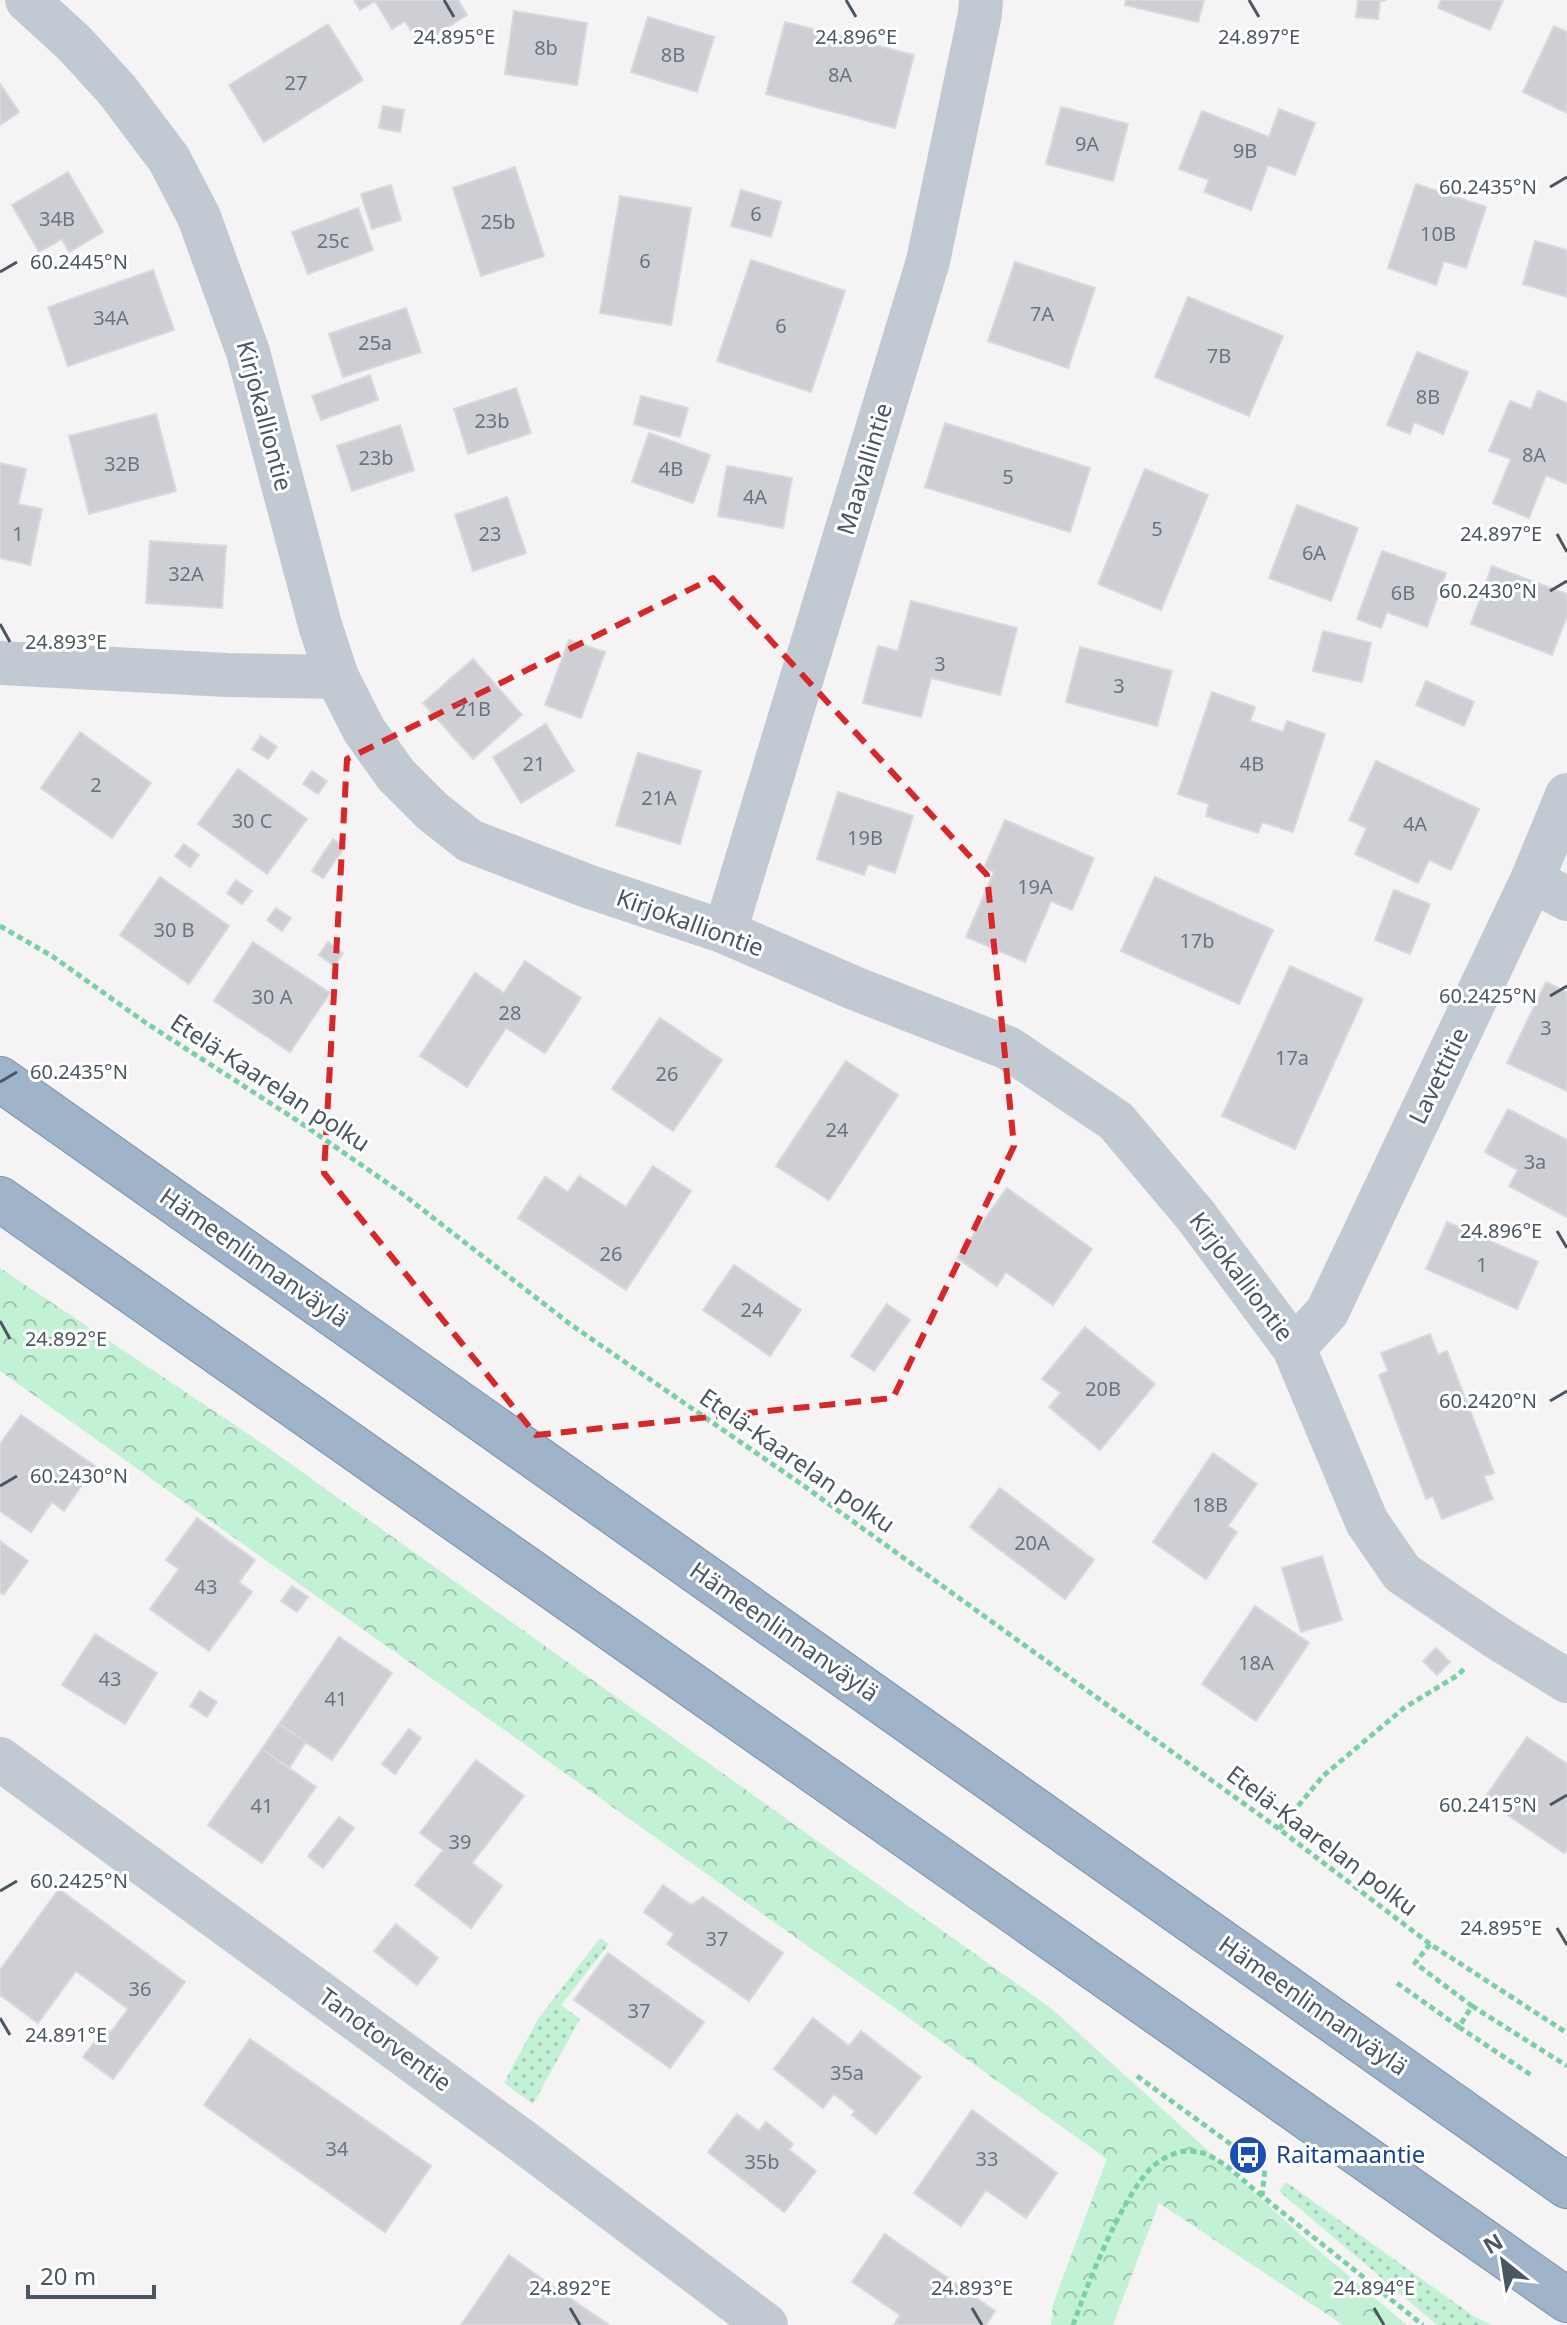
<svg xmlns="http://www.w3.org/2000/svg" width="1567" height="2325" font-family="'Noto Sans',sans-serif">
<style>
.grass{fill:url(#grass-dots)}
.forest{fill:url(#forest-crowns)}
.building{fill:#cdcfd5;stroke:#d7d9de;stroke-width:2}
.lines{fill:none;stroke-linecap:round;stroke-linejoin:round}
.trunk-casing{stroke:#7690ad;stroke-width:46}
.path{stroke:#7ad0a6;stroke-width:5;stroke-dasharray:6 4;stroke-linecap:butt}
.minor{stroke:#c1cad2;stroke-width:44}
.trunk{stroke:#9fb4c9;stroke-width:44}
.marked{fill:none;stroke:#d62828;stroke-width:6;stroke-dasharray:16 10;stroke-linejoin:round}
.ticks{fill:none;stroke:#4a5661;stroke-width:3}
.labels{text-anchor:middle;stroke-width:6;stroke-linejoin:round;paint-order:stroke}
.number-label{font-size:20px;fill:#6b747e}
.street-label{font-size:24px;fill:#4a5661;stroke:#fff}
.transit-label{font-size:24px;fill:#164399;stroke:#fff;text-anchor:start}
.ticks-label{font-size:20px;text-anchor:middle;fill:#4a5661;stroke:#fff;stroke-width:6;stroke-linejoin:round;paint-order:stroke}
</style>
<defs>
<pattern id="grass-dots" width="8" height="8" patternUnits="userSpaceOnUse" patternTransform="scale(2)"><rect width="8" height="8" fill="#c3f1d5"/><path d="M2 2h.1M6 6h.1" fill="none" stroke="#a0c6b0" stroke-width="1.8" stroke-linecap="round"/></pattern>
<pattern id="forest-crowns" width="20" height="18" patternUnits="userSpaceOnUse" patternTransform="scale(2)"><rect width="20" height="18" fill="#c3f1d5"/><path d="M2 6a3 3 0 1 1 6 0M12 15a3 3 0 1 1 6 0" fill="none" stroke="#a0c6b0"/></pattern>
</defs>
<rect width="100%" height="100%" fill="#f5f3f3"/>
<g class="grass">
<polygon points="600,1938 609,1944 561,2005 580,2019 533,2104 504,2083 538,2019"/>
<polygon points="1286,2182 1475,2317 1491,2325 1437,2325 1279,2191"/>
</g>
<polygon class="forest" points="0,1268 260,1442 1052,2009 1311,2244 1407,2325 1343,2325 1159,2203 1113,2325 1051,2325 1053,2304 1107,2159 0,1371"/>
<g class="building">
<polygon points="354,0 458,0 467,15 420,45 405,21 392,29 375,1 360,10"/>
<polygon points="1126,0 1204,0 1198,22 1125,5"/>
<polygon points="1358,0 1387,0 1380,1 1378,19 1356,17"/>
<polygon points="1441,0 1503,0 1490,30 1438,8"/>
<polygon points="514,11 587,23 577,85 505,74"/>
<polygon points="648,17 714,37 697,92 631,72"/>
<polygon points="785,22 914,55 895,128 766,94"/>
<polygon points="328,24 363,80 264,142 229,85"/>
<polygon points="1554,26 1567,32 1567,113 1523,92"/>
<polygon points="0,84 19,112 0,125"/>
<polygon points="383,106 404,110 400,132 379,128"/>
<polygon points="1061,107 1128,124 1113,181 1046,164"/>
<polygon points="1279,109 1315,123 1295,175 1268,165 1251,210 1204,192 1209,180 1179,169 1202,111 1269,137"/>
<polygon points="515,167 544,256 481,276 453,188"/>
<polygon points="68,172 103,232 69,252 62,239 39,252 12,205"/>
<polygon points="1416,184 1486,207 1466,268 1444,261 1436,285 1388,268"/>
<polygon points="391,185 401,220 372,229 361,194"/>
<polygon points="741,190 781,202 771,237 731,226"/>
<polygon points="620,196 691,208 671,325 600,313"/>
<polygon points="358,208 373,250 308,274 292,232"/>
<polygon points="1535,241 1567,250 1567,297 1523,284"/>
<polygon points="751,260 845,291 811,392 717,361"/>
<polygon points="1015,262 1095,288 1068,368 988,341"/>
<polygon points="153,270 174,330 68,366 48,307"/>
<polygon points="1188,297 1283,336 1249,416 1155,377"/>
<polygon points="406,308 421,352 343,377 329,334"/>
<polygon points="1417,352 1468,372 1443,434 1414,422 1410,434 1387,425"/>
<polygon points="370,375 378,400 321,420 312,396"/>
<polygon points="516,388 531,433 468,454 454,409"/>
<polygon points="1538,391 1567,403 1567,484 1546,475 1529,518 1493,503 1511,459 1489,451 1510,401 1531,409"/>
<polygon points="641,396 688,408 680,437 634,424"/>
<polygon points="156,414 176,491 89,514 69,436"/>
<polygon points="945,423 1090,468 1070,532 925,487"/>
<polygon points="400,425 414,470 352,491 337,446"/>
<polygon points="649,433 710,455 693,503 632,482"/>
<polygon points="0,463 26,469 18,504 42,509 30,565 0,558"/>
<polygon points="727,466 792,478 783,528 718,516"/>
<polygon points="1145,469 1208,495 1161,610 1098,584"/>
<polygon points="507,497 526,553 473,571 455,515"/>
<polygon points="1297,505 1358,528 1331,601 1269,578"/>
<polygon points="150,541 226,546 222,608 146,603"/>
<polygon points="1382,551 1446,573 1427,627 1387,612 1381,628 1357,619"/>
<polygon points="1492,566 1567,594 1567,616 1552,655 1471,624"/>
<polygon points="911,601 1017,628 1000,695 931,678 921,717 863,703 878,646 898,651"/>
<polygon points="1323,631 1371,643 1362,682 1313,671"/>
<polygon points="569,640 605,652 581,718 545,705"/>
<polygon points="1080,647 1172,671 1157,726 1066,702"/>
<polygon points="473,659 522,715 473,759 423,703"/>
<polygon points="1426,681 1474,702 1464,726 1416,705"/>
<polygon points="1212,692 1255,707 1250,721 1283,732 1287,721 1325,734 1293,832 1262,822 1258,833 1206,816 1209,804 1178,794"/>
<polygon points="546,724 574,771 521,803 493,757"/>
<polygon points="80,732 151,783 112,838 41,788"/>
<polygon points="261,736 277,747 268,759 252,749"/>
<polygon points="638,753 701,771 680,844 616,825"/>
<polygon points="1376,761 1479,809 1451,870 1429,860 1418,883 1355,854 1367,828 1349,820"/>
<polygon points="238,769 307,819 267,874 198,824"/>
<polygon points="312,771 327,781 318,794 303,784"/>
<polygon points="838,792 913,816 895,873 868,864 864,875 817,859"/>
<polygon points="1005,820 1094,858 1072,910 1051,901 1025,962 966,937 994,872 984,868"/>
<polygon points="333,839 345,847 323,878 312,871"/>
<polygon points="184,844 199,855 190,867 175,856"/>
<polygon points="160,877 229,926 189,984 120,935"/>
<polygon points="1155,877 1273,930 1239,1004 1121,951"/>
<polygon points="236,880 252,891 242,904 227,893"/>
<polygon points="1394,890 1430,904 1410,954 1375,940"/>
<polygon points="276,908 291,918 282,931 267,920"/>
<polygon points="253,942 330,993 290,1052 214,1001"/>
<polygon points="328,942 343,953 334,966 319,955"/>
<polygon points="525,961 581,998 545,1053 506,1028 467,1087 420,1056 475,973 504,993"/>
<polygon points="1290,966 1363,999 1295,1149 1222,1116"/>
<polygon points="1546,982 1567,992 1567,1091 1507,1063"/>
<polygon points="660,1018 722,1060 673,1131 612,1089"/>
<polygon points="846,1061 898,1095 829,1200 776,1166"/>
<polygon points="1508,1109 1567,1140 1567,1217 1509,1186 1518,1170 1485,1152"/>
<polygon points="653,1166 691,1191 626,1290 518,1218 545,1177 568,1192 579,1176 626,1207"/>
<polygon points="1007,1188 1092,1249 1053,1305 1006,1272 997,1286 957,1258"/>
<polygon points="1447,1222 1538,1262 1517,1309 1426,1269"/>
<polygon points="734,1265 801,1310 770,1356 703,1310"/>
<polygon points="887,1304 910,1320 874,1371 851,1356"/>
<polygon points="1085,1327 1155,1384 1100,1450 1049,1407 1061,1393 1042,1379"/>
<polygon points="1430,1334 1438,1355 1447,1351 1494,1473 1484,1476 1493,1499 1442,1519 1433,1496 1426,1499 1379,1375 1388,1371 1381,1353"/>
<polygon points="21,1415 95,1466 64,1511 52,1502 31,1532 0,1511 0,1444"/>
<polygon points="1213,1453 1257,1484 1228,1526 1237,1532 1206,1579 1153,1542"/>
<polygon points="1000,1488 1094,1560 1065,1599 970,1527"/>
<polygon points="197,1518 255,1560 239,1582 252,1592 209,1651 150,1609 179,1569 166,1560"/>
<polygon points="0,1541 28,1561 4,1594 0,1593"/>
<polygon points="1322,1556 1342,1620 1301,1632 1282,1568"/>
<polygon points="292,1586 308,1597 297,1612 281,1601"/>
<polygon points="1255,1606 1309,1643 1256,1721 1202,1684"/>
<polygon points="95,1634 157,1673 125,1724 62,1685"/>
<polygon points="339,1637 392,1673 332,1760 279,1724"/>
<polygon points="1436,1648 1450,1662 1437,1675 1423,1661"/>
<polygon points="200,1691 217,1702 207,1717 190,1706"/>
<polygon points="279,1724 306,1742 289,1768 262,1749"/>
<polygon points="409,1729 421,1738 395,1774 382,1764"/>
<polygon points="1527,1737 1567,1764 1567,1850 1564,1853 1484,1799"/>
<polygon points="262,1749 316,1787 262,1863 208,1825"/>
<polygon points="476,1760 524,1796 472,1863 502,1886 471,1928 415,1885 443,1850 420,1833"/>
<polygon points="339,1817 354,1828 323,1868 308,1856"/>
<polygon points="663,1885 691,1905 703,1897 783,1953 749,2001 667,1944 674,1934 644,1912"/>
<polygon points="59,1889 185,1982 113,2079 83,2057 105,2028 111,2032 128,2009 76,1971 38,2023 0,1995 0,1970"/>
<polygon points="396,1924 438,1958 417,1985 374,1951"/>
<polygon points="608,1953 704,2022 670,2068 574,2000"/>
<polygon points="813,2018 849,2046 861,2031 921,2077 876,2134 852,2115 855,2111 834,2094 823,2108 774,2069"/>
<polygon points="250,2039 431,2166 385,2232 204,2105"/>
<polygon points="972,2110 1057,2173 1026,2218 986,2190 961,2226 914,2193"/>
<polygon points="737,2114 759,2131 766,2122 793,2144 789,2150 816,2171 784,2212 708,2152"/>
<polygon points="885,2234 995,2311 986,2325 894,2325 900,2315 852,2282"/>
<polygon points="509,2255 552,2286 609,2325 461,2325"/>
</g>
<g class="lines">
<defs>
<g id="trunk">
<polyline points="0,1079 1567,2186"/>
<polyline points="0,1199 1567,2300"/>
</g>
</defs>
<use href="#trunk" class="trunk-casing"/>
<g class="path">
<polyline points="0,926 52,956 146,1023 298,1121 396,1189 570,1324 804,1486 1279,1829 1430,1944 1567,2033"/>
<polyline points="1279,1829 1323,1776 1404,1708 1458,1675 1465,1668"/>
<polyline points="1430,1944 1415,1963 1472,2006 1459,2027 1531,2075"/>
<polyline points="1397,1983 1459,2027"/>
<polyline points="1472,2006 1567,2066"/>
<polyline points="1137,2076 1265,2169 1262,2196 1423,2325"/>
<path d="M1073,2325C1088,2283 1120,2201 1150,2169C1159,2160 1175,2151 1188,2151C1216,2150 1241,2180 1261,2195"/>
</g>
<g class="minor">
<polyline points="27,0 74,43 117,90 169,159 199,217 248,352 320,625 337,677 364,730 396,775 432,811 470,841 590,887 725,932 854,988 1008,1048 1116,1121 1196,1216 1294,1348 1367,1522 1402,1573 1496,1637 1567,1681"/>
<polyline points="0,663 227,675 337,677"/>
<polyline points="1532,880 1567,899"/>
<polyline points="725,932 928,261 980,14 981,0"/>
<polyline points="1294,1348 1327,1312 1532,880 1567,795"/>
<polyline points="0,1759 525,2143 766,2325"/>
</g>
<use href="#trunk" class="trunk"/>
</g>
<path class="marked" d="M713,578L987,875L1014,1146L893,1398L536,1435L324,1173L347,759Z"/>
<path class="ticks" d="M444,0L454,17M846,0L856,17M1249,0L1259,17M1550,187L1567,177M0,272L17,262M1557,534L1567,552M1550,591L1567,581M0,624L10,642M1550,996L1567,986M0,1082L17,1072M1557,1231L1567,1248M0,1321L10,1339M1550,1401L1567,1391M0,1486L17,1476M1550,1805L1567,1795M0,1891L17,1881M1557,1928L1567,1945M0,2018L10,2035M570,2308L580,2325M972,2308L982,2325M1374,2308L1384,2325"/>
<defs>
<symbol id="bus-disc" viewBox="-11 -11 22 22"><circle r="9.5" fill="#1a4fb4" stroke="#fff"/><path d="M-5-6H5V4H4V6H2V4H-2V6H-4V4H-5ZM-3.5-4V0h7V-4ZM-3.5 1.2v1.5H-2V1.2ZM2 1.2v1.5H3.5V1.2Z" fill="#fff"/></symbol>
</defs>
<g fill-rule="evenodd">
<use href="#bus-disc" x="1226" y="2133" width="44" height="44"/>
</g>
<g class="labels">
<g class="number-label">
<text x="546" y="55">8b</text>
<text x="673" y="62">8B</text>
<text x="840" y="82">8A</text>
<text x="296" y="90">27</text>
<text x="1087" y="151">9A</text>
<text x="1245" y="158">9B</text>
<text x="756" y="221">6</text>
<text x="57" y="226">34B</text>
<text x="498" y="229">25b</text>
<text x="1438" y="241">10B</text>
<text x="333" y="248">25c</text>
<text x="645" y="268">6</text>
<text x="1042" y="321">7A</text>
<text x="111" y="325">34A</text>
<text x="781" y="333">6</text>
<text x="375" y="350">25a</text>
<text x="1219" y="363">7B</text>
<text x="1428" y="404">8B</text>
<text x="492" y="428">23b</text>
<text x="1534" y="462">8A</text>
<text x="376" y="465">23b</text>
<text x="122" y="471">32B</text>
<text x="671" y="476">4B</text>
<text x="1008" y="484">5</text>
<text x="755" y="504">4A</text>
<text x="1157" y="536">5</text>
<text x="18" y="541">1</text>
<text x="490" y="541">23</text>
<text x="1314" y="560">6A</text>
<text x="186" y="581">32A</text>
<text x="1403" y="600">6B</text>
<text x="940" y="671">3</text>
<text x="1119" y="693">3</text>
<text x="473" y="716">21B</text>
<text x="534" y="771">21</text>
<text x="1252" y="771">4B</text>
<text x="96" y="792">2</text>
<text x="659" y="805">21A</text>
<text x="252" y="828">30 C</text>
<text x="1415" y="831">4A</text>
<text x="865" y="845">19B</text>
<text x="1035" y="894">19A</text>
<text x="174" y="937">30 B</text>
<text x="1197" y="948">17b</text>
<text x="272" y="1004">30 A</text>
<text x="510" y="1020">28</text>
<text x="1546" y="1035">3</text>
<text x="1292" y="1065">17a</text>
<text x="667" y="1081">26</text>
<text x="837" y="1137">24</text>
<text x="1535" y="1169">3a</text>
<text x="611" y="1261">26</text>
<text x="1482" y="1272">1</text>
<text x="752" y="1317">24</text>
<text x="1103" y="1396">20B</text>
<text x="1210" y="1512">18B</text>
<text x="1032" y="1550">20A</text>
<text x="206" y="1594">43</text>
<text x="1256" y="1670">18A</text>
<text x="110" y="1686">43</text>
<text x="336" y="1706">41</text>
<text x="262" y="1813">41</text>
<text x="460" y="1849">39</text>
<text x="717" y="1946">37</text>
<text x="140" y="1996">36</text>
<text x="639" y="2018">37</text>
<text x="847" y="2080">35a</text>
<text x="337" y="2156">34</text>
<text x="987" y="2166">33</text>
<text x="762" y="2169">35b</text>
</g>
<g class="street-label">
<text transform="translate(264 416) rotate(75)" y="8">Kirjokalliontie</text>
<text transform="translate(865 469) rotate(-73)" y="8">Maavallintie</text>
<text transform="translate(690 923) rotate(20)" y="8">Kirjokalliontie</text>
<text transform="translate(1439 1076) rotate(-64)" y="8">Lavettitie</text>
<text transform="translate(270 1083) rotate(33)" y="8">Etelä-Kaarelan polku</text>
<text transform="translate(254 1258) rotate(35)" y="8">Hämeenlinnanväylä</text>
<text transform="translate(1241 1277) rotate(53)" y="8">Kirjokalliontie</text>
<text transform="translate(797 1461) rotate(35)" y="8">Etelä-Kaarelan polku</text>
<text transform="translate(784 1632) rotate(35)" y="8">Hämeenlinnanväylä</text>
<text transform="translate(1322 1841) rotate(37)" y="8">Etelä-Kaarelan polku</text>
<text transform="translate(1313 2006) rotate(35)" y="8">Hämeenlinnanväylä</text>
<text transform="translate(385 2040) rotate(36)" y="8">Tanotorventie</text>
</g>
<g class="transit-label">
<text x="1276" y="2163">Raitamaantie</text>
</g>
</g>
<g class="ticks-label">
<text x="454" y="44">24.895°E</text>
<text x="856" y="44">24.896°E</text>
<text x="1259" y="44">24.897°E</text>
<text x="1488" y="194">60.2435°N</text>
<text x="79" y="269">60.2445°N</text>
<text x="1501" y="541">24.897°E</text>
<text x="1488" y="598">60.2430°N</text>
<text x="66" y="649">24.893°E</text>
<text x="1488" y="1003">60.2425°N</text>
<text x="79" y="1079">60.2435°N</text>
<text x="1501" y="1238">24.896°E</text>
<text x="66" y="1346">24.892°E</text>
<text x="1488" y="1408">60.2420°N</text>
<text x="79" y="1483">60.2430°N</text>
<text x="1488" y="1812">60.2415°N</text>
<text x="79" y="1888">60.2425°N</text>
<text x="1501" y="1935">24.895°E</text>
<text x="66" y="2042">24.891°E</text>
<text x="570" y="2295">24.892°E</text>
<text x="972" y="2295">24.893°E</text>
<text x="1374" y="2295">24.894°E</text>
</g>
<g transform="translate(1503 2261) rotate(330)" stroke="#ffffff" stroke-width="6" paint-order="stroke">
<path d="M0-6L14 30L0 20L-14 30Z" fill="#4a5661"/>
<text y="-12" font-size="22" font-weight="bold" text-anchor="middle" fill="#4a5661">N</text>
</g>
<path d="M28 2285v12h126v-12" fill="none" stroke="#4a5661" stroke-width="4"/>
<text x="40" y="2285" font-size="24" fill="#4a5661" stroke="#ffffff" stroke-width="6" paint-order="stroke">20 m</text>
</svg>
